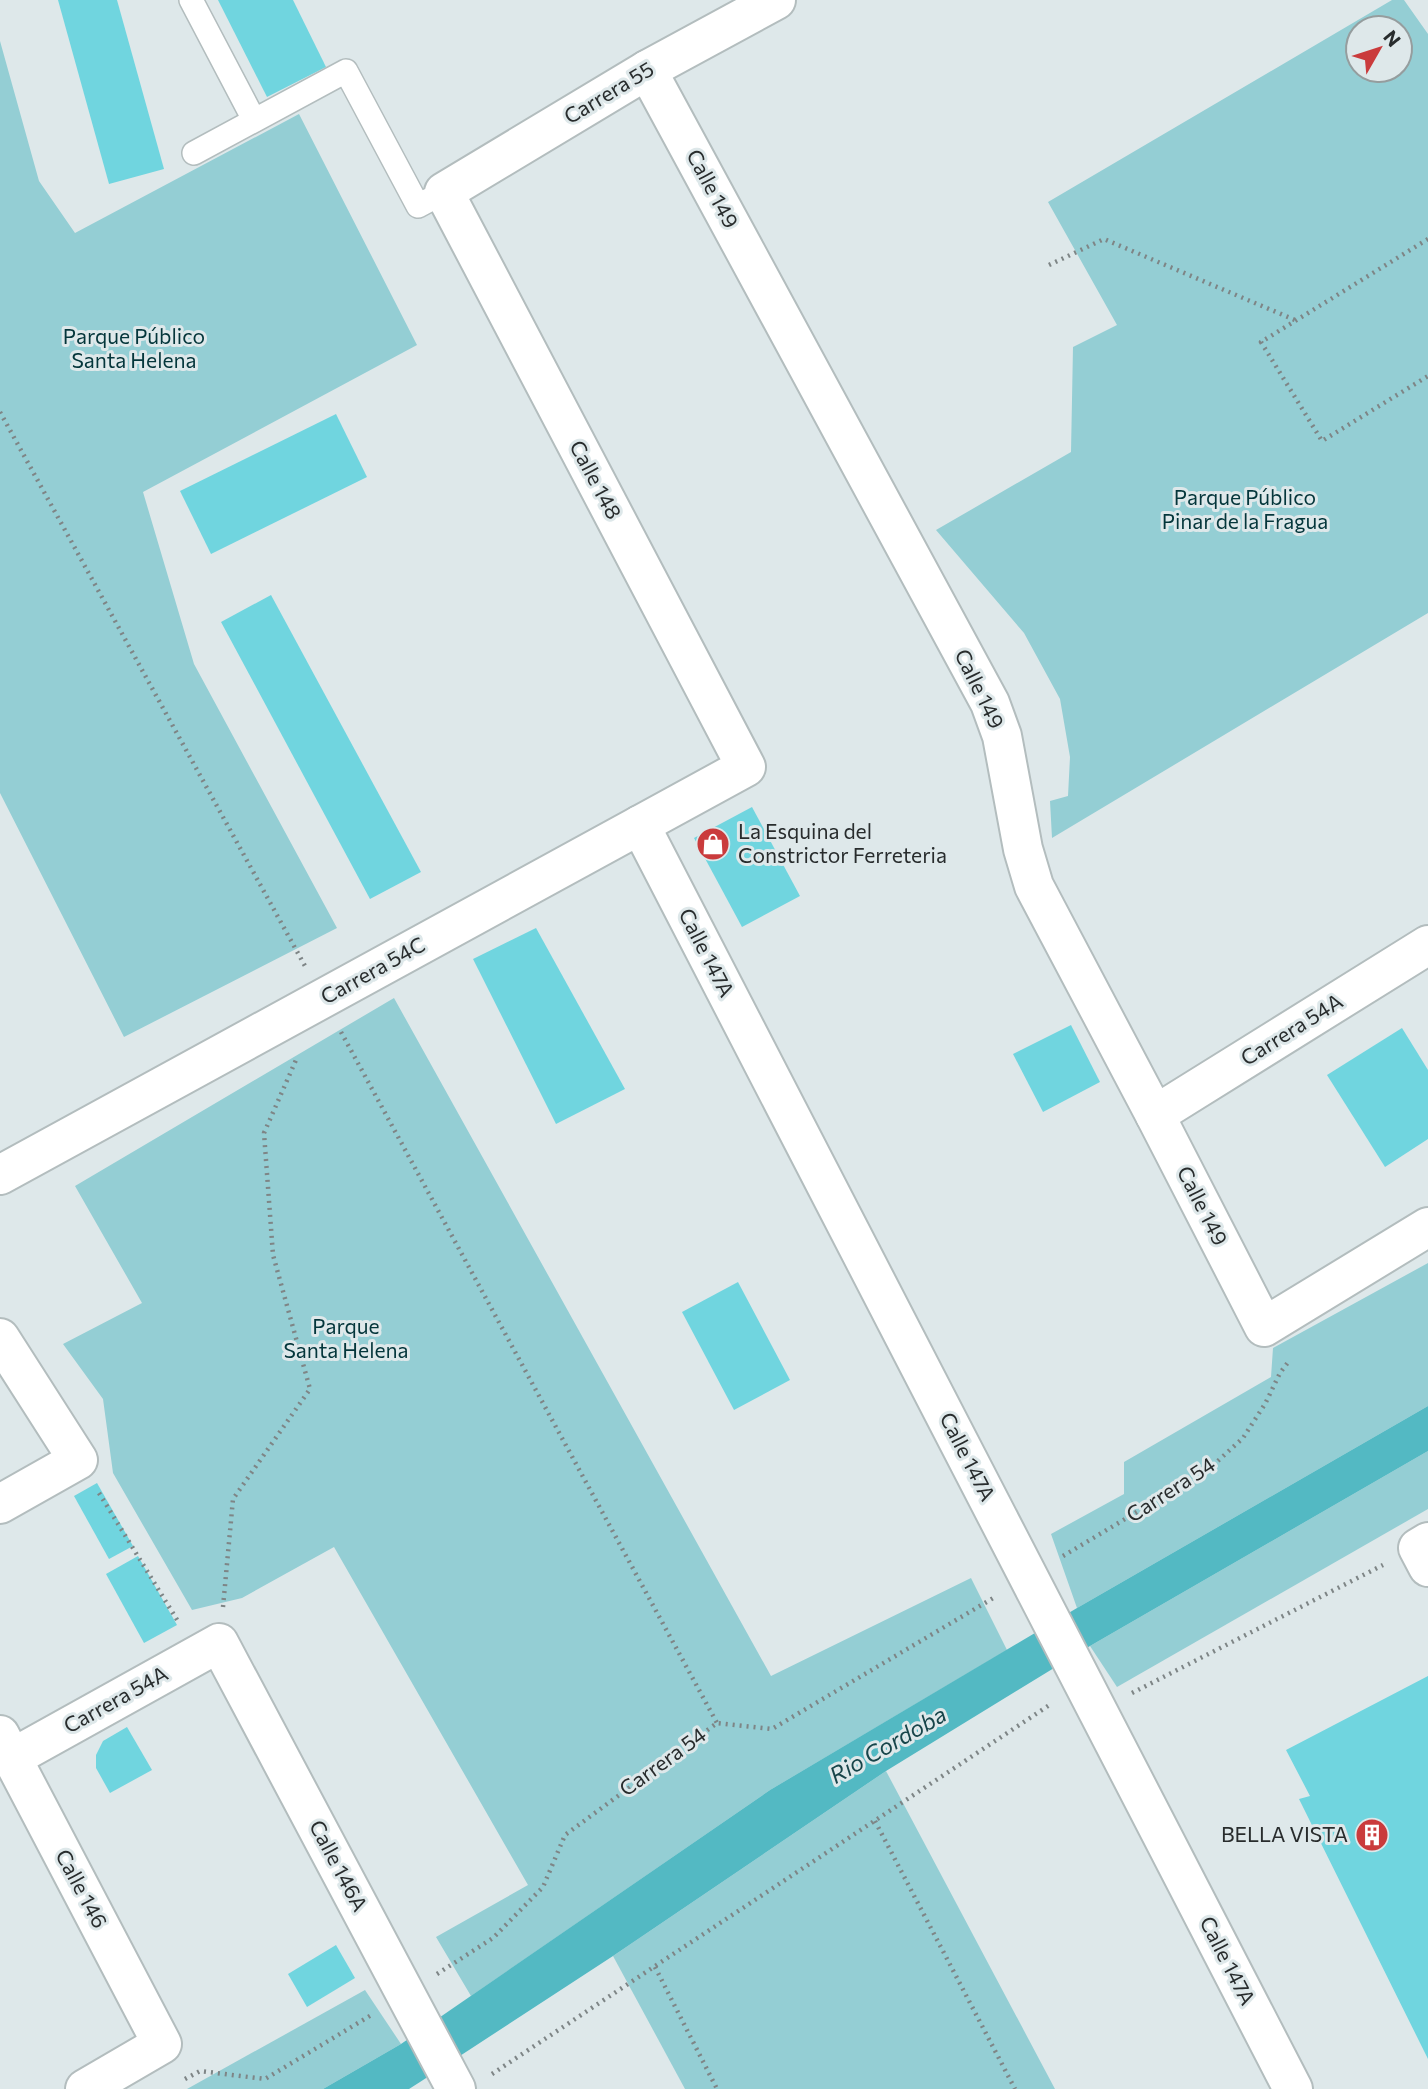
<svg xmlns="http://www.w3.org/2000/svg" width="1428" height="2089" font-family="Commissioner,sans-serif">
<style>
.green{fill:#94ced4;fill-rule:evenodd}
.water{fill:#53b9c3}
.building{fill:#70d5df}
.lines{fill:none;stroke-linecap:round;stroke-linejoin:round}
.lane-casing{stroke:#b3bdbe;stroke-width:26}
.street-casing{stroke:#b3bdbe;stroke-width:42}
.path{stroke:#7e8586;stroke-width:4.5;stroke-dasharray:2 5;stroke-linecap:butt}
.lane{stroke:#fff;stroke-width:23}
.street{stroke:#fff;stroke-width:38}
.labels{text-anchor:middle;stroke-width:6;stroke-linejoin:round;paint-order:stroke}
.street-label{font-size:21px;fill:#282c2d;stroke:#dee8ea}
.park-label{font-size:21px;fill:#04363b;stroke:#dee8ea}
.poi-label{font-size:21px;fill:#282c2d;stroke:#dee8ea;text-anchor:start}
.water-label{font-size:23px;font-style:italic;fill:#17454a;stroke:#dee8ea}
</style>
<rect width="100%" height="100%" fill="#dee8ea"/>
<g class="green">
<path d="M1392,0H1404L1428,34V613L1052,838L1050,801L1068,796L1070,757L1060,699L1024,633L936,530L1071,452L1073,347L1117,325L1048,202ZM1358,28H1400V70H1358Z"/>
<polygon points="0,41 39,181 75,233 299,114 417,345 143,492 194,664 337,928 124,1037 0,793"/>
<polygon points="394,998 771,1676 971,1578 1007,1650 770,1790 471,1996 436,1937 528,1885 334,1547 242,1598 192,1610 113,1473 103,1399 63,1344 142,1303 75,1186"/>
<polygon points="1428,1263 1428,1406 1077,1608 1051,1534 1124,1494 1124,1462 1271,1377 1273,1348"/>
<polygon points="1428,1451 1428,1509 1117,1687 1090,1646"/>
<polygon points="886,1771 1055,2089 685,2089 613,1956"/>
<polygon points="365,1990 401,2044 323,2089 187,2089"/>
</g>
<polygon class="water" points="1428,1406 1428,1451 1090,1646 886,1771 613,1956 420,2082 409,2089 323,2089 401,2044 770,1790 1077,1608"/>
<g class="building">
<polygon points="58,0 117,0 164,169 109,184"/>
<polygon points="218,0 293,0 326,67 267,97"/>
<polygon points="336,414 367,477 211,554 180,491"/>
<polygon points="271,595 421,872 370,899 221,622"/>
<polygon points="752,807 800,896 742,927 694,838"/>
<polygon points="536,928 625,1089 556,1124 473,959"/>
<polygon points="1071,1025 1100,1082 1043,1112 1013,1054"/>
<polygon points="1402,1028 1428,1070 1428,1139 1385,1167 1327,1075"/>
<polygon points="738,1282 790,1380 734,1410 682,1312"/>
<polygon points="97,1483 133,1546 109,1559 74,1496"/>
<polygon points="138,1556 177,1625 144,1643 106,1574"/>
<polygon points="1428,1676 1428,2059 1299,1799 1310,1796 1286,1750"/>
<polygon points="127,1727 152,1770 110,1793 96,1768 96,1755 103,1741"/>
<polygon points="336,1945 355,1978 307,2007 288,1974"/>
</g>
<g class="lines">
<defs>
<g id="lane">
<polyline points="191,0 254,120"/>
<polyline points="194,153 346,71 418,206 444,192"/>
</g>
<g id="street">
<polyline points="647,70 990,703 1002,736 1023,849 1034,886 1155,1115 1264,1327 1428,1227"/>
<polyline points="640,825 1293,2089"/>
<polyline points="1155,1115 1428,945"/>
<polyline points="0,1175 746,767 444,192 647,70 776,0"/>
<polyline points="0,1338 78,1460 0,1504"/>
<polyline points="1428,1542 1418,1548 1428,1567"/>
<polyline points="0,1735 162,2044 85,2089"/>
<polyline points="12,1758 219,1643 456,2089"/>
</g>
</defs>
<use href="#lane" class="lane-casing"/>
<use href="#street" class="street-casing"/>
<g class="path">
<polyline points="1428,239 1261,342 1322,441 1428,376"/>
<polyline points="1049,265 1104,239 1295,320"/>
<polyline points="0,412 305,966"/>
<polyline points="341,1032 717,1723"/>
<polyline points="99,1493 179,1623"/>
<polyline points="1063,1556 1209,1469 1243,1438 1265,1404 1280,1373 1289,1361"/>
<polyline points="223,1607 233,1499 310,1389 273,1255 264,1133 296,1060"/>
<polyline points="1132,1693 1383,1565"/>
<polyline points="875,1821 1015,2089"/>
<polyline points="655,1967 717,2089"/>
<polyline points="437,1974 493,1938 543,1887 565,1835 717,1723 772,1729 995,1597"/>
<polyline points="492,2074 1051,1704"/>
<polyline points="185,2079 200,2071 265,2079 373,2014"/>
</g>
<use href="#lane" class="lane"/>
<use href="#street" class="street"/>
</g>
<defs>
<symbol id="shop-disc" viewBox="-11 -11 22 22"><circle r="9.5" fill="#ca3b3c" stroke="#dee8ea"/><path d="M-5-2.5h2.3a2.7 3.5 0 0 1 5.4 0H5L5.5 6h-11ZM-1.5-2.5h3a1.5 2.3 0 0 0-3 0Z" fill="#fff"/></symbol>
<symbol id="building-disc" viewBox="-11 -11 22 22"><circle r="9.5" fill="#ca3b3c" stroke="#dee8ea"/><path d="M-4-6H4V6H1V3H-1V6H-4ZM-2.5-4.3h1.7v1.8h-1.7ZM.8-4.3h1.7v1.8H.8ZM-2.5-1h1.7V.8h-1.7ZM.8-1h1.7V.8H.8Z" fill="#fff"/></symbol>
</defs>
<g fill-rule="evenodd">
<use href="#shop-disc" x="694" y="825" width="38" height="38"/>
<use href="#building-disc" x="1353" y="1816" width="38" height="38"/>
</g>
<g class="labels">
<g class="street-label">
<text transform="translate(609 93) rotate(-31)" y="7">Carrera 55</text>
<text transform="translate(712 189) rotate(62)" y="7">Calle 149</text>
<text transform="translate(595 480) rotate(62)" y="7">Calle 148</text>
<text transform="translate(979 689) rotate(64)" y="7">Calle 149</text>
<text transform="translate(706 953) rotate(63)" y="7">Calle 147A</text>
<text transform="translate(373 971) rotate(-29)" y="7">Carrera 54C</text>
<text transform="translate(1292 1030) rotate(-32)" y="7">Carrera 54A</text>
<text transform="translate(1202 1206) rotate(63)" y="7">Calle 149</text>
<text transform="translate(967 1457) rotate(63)" y="7">Calle 147A</text>
<text transform="translate(1171 1490) rotate(-33)" y="7">Carrera 54</text>
<text transform="translate(116 1700) rotate(-29)" y="7">Carrera 54A</text>
<text transform="translate(663 1762) rotate(-36)" y="7">Carrera 54</text>
<text transform="translate(338 1866) rotate(62)" y="7">Calle 146A</text>
<text transform="translate(81 1889) rotate(62)" y="7">Calle 146</text>
<text transform="translate(1227 1961) rotate(63)" y="7">Calle 147A</text>
</g>
<g class="park-label">
<text x="134" y="344">Parque Público<tspan x="134" dy="24">Santa Helena</tspan></text>
<text x="1245" y="505">Parque Público<tspan x="1245" dy="24">Pinar de la Fragua</tspan></text>
<text x="346" y="1334">Parque<tspan x="346" dy="24">Santa Helena</tspan></text>
</g>
<g class="poi-label">
<text x="738" y="839">La Esquina del<tspan x="738" dy="24">Constrictor Ferreteria</tspan></text>
<text x="1348" y="1842" text-anchor="end">BELLA VISTA</text>
</g>
<g class="water-label">
<text transform="translate(888 1745) rotate(-30)" y="8">Rio Cordoba</text>
</g>
</g>
<g transform="translate(1379 49) rotate(51)"><circle r="33" fill="#dee8ea" stroke="#959d9e" stroke-width="2"/>
<path d="M0-5L12 26L0 18L-12 26Z" fill="#ca3b3c"/>
<text y="-10" font-size="19" font-weight="bold" text-anchor="middle" fill="#282c2d">N</text>
</g>
</svg>
